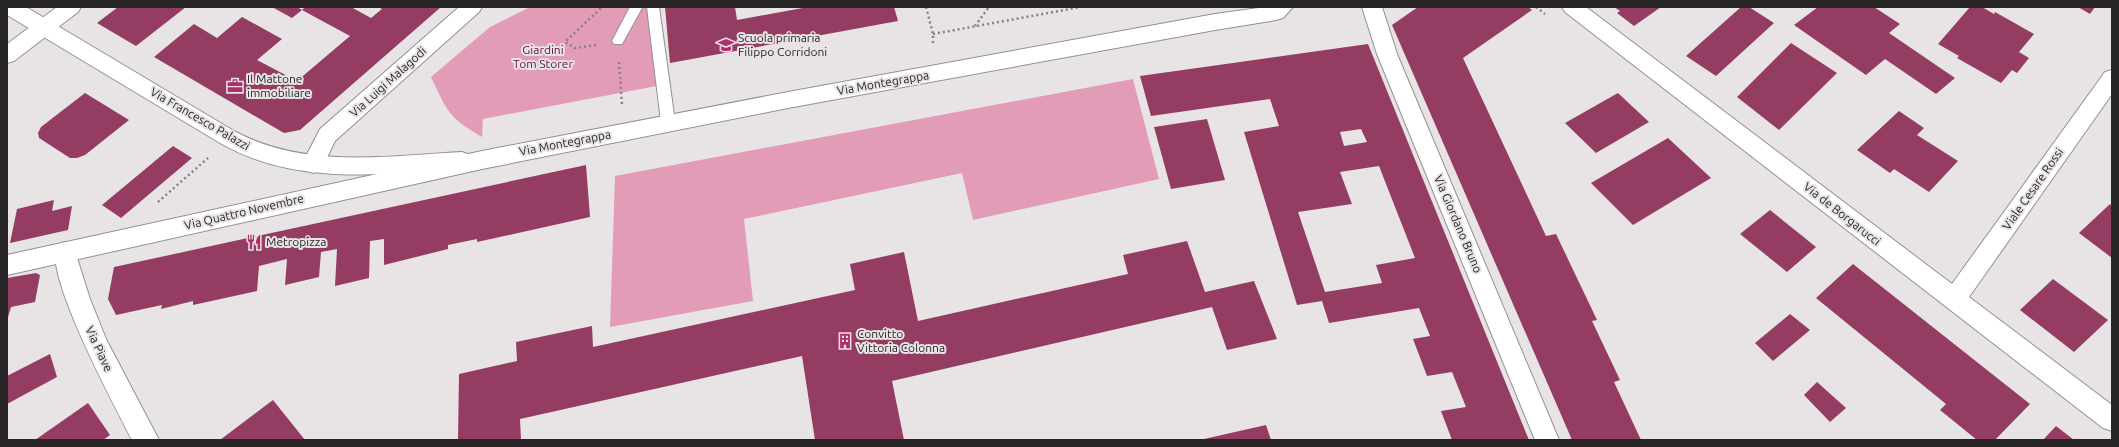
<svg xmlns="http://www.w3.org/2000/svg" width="2119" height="447" font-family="Ubuntu,sans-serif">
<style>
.green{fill:#e39cb7}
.building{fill:#953c63;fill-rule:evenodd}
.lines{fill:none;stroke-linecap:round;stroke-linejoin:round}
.service-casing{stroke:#949092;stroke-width:2}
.minor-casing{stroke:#949092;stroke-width:2}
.tertiary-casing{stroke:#949092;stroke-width:2}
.primary-casing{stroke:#949092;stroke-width:2}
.path{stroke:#848182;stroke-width:2.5;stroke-dasharray:2 3;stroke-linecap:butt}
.service{fill:#fff;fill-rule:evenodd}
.minor{fill:#fff;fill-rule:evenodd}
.tertiary{fill:#fff;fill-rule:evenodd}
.primary{fill:#fff;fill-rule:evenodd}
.labels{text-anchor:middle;stroke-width:4;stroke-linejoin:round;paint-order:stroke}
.poi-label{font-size:12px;fill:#272526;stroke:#e8e4e5;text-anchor:start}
.park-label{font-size:12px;fill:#650d3b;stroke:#e8e4e5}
.street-label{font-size:12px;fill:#272526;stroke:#e8e4e5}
</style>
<rect width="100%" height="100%" fill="#e8e4e5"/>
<g class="green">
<path d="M530,7H660L667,84L483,119L482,137C449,118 447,111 431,77L490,27Z"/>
<polygon points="1133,79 1159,179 973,220 962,173 744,219 753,301 610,327 615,176"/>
</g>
<g class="building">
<polygon points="118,7 186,7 136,46 97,23"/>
<polygon points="272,7 297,7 302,10 292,18"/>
<polygon points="305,7 351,7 371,18 382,9 378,7 441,7 300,130 284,133 154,57 194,24 217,38 242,17 282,39 257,60 297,81 350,36 302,10"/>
<polygon points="665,7 735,7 737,20 808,7 894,7 898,21 670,63"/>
<polygon points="1418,7 1528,7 1532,10 1463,58 1546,236 1556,234 1597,320 1592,321 1620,380 1614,382 1641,440 1572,440 1392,25"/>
<polygon points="1614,7 1661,7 1634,26 1617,13 1620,11"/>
<polygon points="1741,7 1749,7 1774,23 1716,76 1686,56"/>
<polygon points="1818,7 1874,7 1900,24 1889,33 1955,78 1936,94 1885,59 1866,75 1794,25"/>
<polygon points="1970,7 1982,7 1994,14 1995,12 2034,34 2019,52 2029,58 2017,73 2012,70 2001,83 1957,58 1959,56 1938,44"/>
<polygon points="2078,7 2095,7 2090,14"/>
<polygon points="1791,43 1837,73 1779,130 1737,97"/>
<path d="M1368,44L1524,428L1529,440H1452L1441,411L1466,407L1452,372L1427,376L1413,339L1430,336L1419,308L1329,323L1322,301L1297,305L1244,132L1279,126L1270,99L1151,116L1140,76ZM1361,129L1367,142L1344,146L1340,132ZM1379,166L1415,258L1376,265L1382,283L1325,292L1298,212L1352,204L1340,172Z"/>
<polygon points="85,93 129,120 85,155 77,158 70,158 39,138 38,133 41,127"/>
<polygon points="1618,93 1649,122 1596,153 1565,123"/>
<polygon points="1899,111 1924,128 1917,135 1958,161 1929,192 1894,169 1890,173 1857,150"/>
<polygon points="1207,119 1225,180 1171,189 1154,127"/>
<polygon points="1668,138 1711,178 1633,225 1591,183"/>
<polygon points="173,146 192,158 121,218 102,205"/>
<polygon points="586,165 590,217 477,242 477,239 448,245 448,249 384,265 384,239 370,241 369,278 335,286 337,249 321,252 319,277 285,285 287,259 259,266 257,291 193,305 193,301 161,309 162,305 116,315 108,299 114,267"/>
<polygon points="54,200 52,211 72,206 68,230 10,243 17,209"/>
<polygon points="2110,204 2112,206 2112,258 2079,233"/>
<polygon points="1770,210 1816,247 1787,272 1740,234"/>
<polygon points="1187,241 1205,292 1254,281 1277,339 1227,350 1212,307 892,381 904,440 815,440 802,356 520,419 521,440 458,440 459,374 517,361 516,342 592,326 593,347 855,290 850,264 904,252 918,321 1128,274 1123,255"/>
<polygon points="1853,264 2030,404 1995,440 1977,440 1940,410 1946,404 1816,298"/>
<polygon points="36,273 40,275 35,302 11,307 7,321 7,278"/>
<polygon points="2053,279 2108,320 2074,352 2020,310"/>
<polygon points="1790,314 1810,330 1773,361 1755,343"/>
<polygon points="50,354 57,377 7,404 7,376"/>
<polygon points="1817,382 1846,408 1830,422 1804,395"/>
<polygon points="273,400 305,440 220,440"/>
<polygon points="88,403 110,435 103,440 35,440"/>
<polygon points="1266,425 1271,440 1205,440 1204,439"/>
<polygon points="2056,426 2074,440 2043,440"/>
</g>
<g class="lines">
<defs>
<g id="service">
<polygon points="630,7 642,8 622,44 614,44 612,41"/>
<polygon points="647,7 659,7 675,122 673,126 668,127 663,126 661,122"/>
</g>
<g id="minor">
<polygon points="57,7 81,7 78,12 14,61 7,63 7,44"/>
<polygon points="459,7 482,7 479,12 335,141 321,170 313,173 305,170 302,164 320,129"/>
<polygon points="1362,7 1382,7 1397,54 1559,440 1535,440 1377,54"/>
<polygon points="1562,7 1586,7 1952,284 2105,72 2112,70 2112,94 1969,297 2112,405 2112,431 2103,428 1565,12"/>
<path d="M65,242L73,245L90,299L106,339L159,440H132C116,408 43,274 57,245Z"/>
</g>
<path id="tertiary" d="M7,7H26L234,131C304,169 386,156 462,152L470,155L473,161L470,167L462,170C379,174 295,186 220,143L7,15Z"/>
<polygon id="primary" points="1266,7 1293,7 1283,18 1276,20 1215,30 788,108 482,169 7,275 7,255 482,151 788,92 1215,14"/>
</defs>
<use href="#service" class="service-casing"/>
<use href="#minor" class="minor-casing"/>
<use href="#tertiary" class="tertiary-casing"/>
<use href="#primary" class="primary-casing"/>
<g class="path">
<polyline points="926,7 933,34 933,46"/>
<polyline points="1536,7 1545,14"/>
<polyline points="975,26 989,7"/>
<polyline points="933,34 1081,7"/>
<polyline points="596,45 575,48 565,42 602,7"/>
<polyline points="619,62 622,105"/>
<polyline points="158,202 208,158"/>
</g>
<use href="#service" class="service"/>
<use href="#minor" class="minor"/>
<use href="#tertiary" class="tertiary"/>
<use href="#primary" class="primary"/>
</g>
<defs>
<symbol id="school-bare" viewBox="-9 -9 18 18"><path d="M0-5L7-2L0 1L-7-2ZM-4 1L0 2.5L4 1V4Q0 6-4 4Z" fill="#b32b6e" stroke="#e8e4e5" stroke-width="2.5" paint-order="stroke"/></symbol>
<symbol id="office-bare" viewBox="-9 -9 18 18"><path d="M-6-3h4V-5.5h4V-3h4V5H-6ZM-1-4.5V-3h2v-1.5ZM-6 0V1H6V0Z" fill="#b32b6e" stroke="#e8e4e5" stroke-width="2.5" paint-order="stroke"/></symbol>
<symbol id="restaurant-bare" viewBox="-9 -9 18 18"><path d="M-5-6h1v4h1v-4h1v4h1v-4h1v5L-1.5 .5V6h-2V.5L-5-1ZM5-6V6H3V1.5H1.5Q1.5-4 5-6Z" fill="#b32b6e" stroke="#e8e4e5" stroke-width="2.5" paint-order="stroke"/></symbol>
<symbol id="building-bare" viewBox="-9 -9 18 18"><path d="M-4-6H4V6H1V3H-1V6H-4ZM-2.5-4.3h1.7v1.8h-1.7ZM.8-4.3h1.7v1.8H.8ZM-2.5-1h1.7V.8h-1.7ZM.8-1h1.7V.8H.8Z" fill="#b32b6e" stroke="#e8e4e5" stroke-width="2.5" paint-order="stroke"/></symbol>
</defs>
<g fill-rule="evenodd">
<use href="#school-bare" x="715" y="34" width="22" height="22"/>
<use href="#office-bare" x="224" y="75" width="22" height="22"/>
<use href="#restaurant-bare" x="243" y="231" width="22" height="22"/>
<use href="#building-bare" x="834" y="330" width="22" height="22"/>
</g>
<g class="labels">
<g class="poi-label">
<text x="738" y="42">Scuola primaria<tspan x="738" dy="14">Filippo Corridoni</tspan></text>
<text x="247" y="83">Il Mattone<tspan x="247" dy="14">immobiliare</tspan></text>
<text x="266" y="246">Metropizza</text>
<text x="857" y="338">Convitto<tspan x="857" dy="14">Vittoria Colonna</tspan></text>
</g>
<g class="park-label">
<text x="543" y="54">Giardini<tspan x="543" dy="14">Tom Storer</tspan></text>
</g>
<g class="street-label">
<text transform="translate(388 82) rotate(-42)" y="4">Via Luigi Malagodi</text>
<text transform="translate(883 83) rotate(-10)" y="4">Via Montegrappa</text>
<text transform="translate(200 119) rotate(30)" y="4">Via Francesco Palazzi</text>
<text transform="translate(565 143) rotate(-11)" y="4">Via Montegrappa</text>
<text transform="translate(2033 189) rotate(-55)" y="4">Viale Cesare Rossi</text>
<text transform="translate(244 212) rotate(-13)" y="4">Via Quattro Novembre</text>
<text transform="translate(1842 214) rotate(38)" y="4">Via de Borgarucci</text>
<text transform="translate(1458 224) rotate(67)" y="4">Via Giordano Bruno</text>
<text transform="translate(99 349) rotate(65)" y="4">Via Piave</text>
</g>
</g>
<rect width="2119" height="447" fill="none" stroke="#272526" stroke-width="16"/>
</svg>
